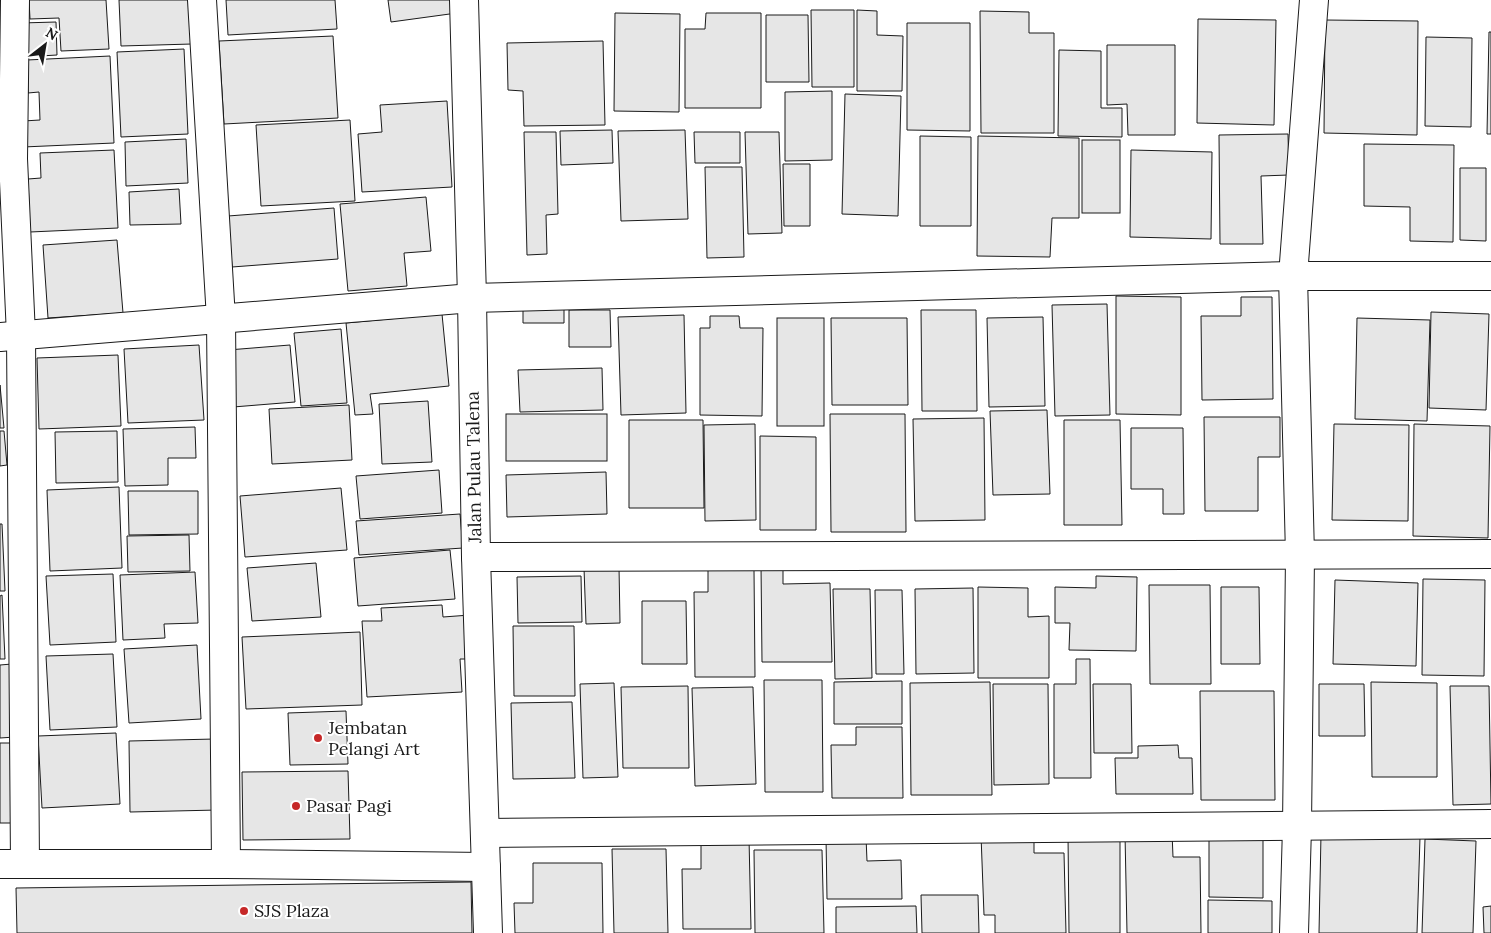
<svg xmlns="http://www.w3.org/2000/svg" width="1491" height="933" font-family="Lora,serif">
<style>
.building{fill:#e6e6e6;stroke:#1a1a1a}
.lines{fill:none;stroke-linecap:round;stroke-linejoin:round}
.minor-casing{stroke:#1a1a1a;stroke-width:30}
.minor{stroke:#fff;stroke-width:28}
.poi-dot{fill:#c62828;stroke:#fff;stroke-width:2}
.labels{text-anchor:middle;stroke-width:4;stroke-linejoin:round;paint-order:stroke}
.street-label{font-size:18px;fill:#1a1a1a;stroke:#fff}
.poi-label{font-size:18px;fill:#1a1a1a;stroke:#fff;text-anchor:start}
</style>
<rect width="100%" height="100%" fill="#fff"/>
<g class="building">
<polygon points="29,0 106,0 109,49 61,51 59,18 30,19"/>
<polygon points="119,0 190,0 192,44 121,46"/>
<polygon points="226,0 335,0 337,29 228,35"/>
<polygon points="388,0 455,0 457,13 391,22"/>
<polygon points="811,10 854,10 854,87 812,87"/>
<polygon points="857,10 877,11 877,35 903,36 902,91 857,91"/>
<polygon points="980,11 1029,12 1029,33 1054,33 1054,133 981,133"/>
<polygon points="615,13 680,14 679,112 614,111"/>
<polygon points="706,13 761,13 761,108 685,108 685,29 705,29"/>
<polygon points="766,15 808,15 809,82 766,82"/>
<polygon points="1198,19 1276,20 1274,125 1197,123"/>
<polygon points="1325,20 1418,21 1417,135 1324,133"/>
<polygon points="56,22 57,55 23,57 21,23"/>
<polygon points="907,23 970,23 970,131 907,130"/>
<polygon points="1489,32 1491,32 1491,134 1487,134"/>
<polygon points="333,36 338,118 224,124 219,41"/>
<polygon points="1426,37 1472,38 1471,127 1425,126"/>
<polygon points="603,41 605,125 524,126 523,91 508,90 507,43"/>
<polygon points="1107,45 1175,45 1175,135 1128,135 1127,104 1107,105"/>
<polygon points="184,49 188,134 121,137 117,52"/>
<polygon points="1059,50 1101,51 1101,108 1122,108 1122,137 1058,136"/>
<polygon points="110,56 114,143 23,147 23,121 40,120 39,92 28,93 27,60"/>
<polygon points="832,91 832,160 785,161 785,92"/>
<polygon points="845,94 901,96 898,216 842,214"/>
<polygon points="447,101 452,187 362,192 358,134 382,132 380,105"/>
<polygon points="350,120 355,201 261,206 256,125"/>
<polygon points="612,130 613,163 561,165 560,131"/>
<polygon points="685,130 688,219 621,221 618,131"/>
<polygon points="524,132 556,132 558,214 546,215 547,254 527,255"/>
<polygon points="694,132 740,132 740,163 695,163"/>
<polygon points="745,132 779,132 782,233 748,234"/>
<polygon points="1288,134 1289,175 1261,176 1263,244 1220,244 1219,135"/>
<polygon points="920,136 971,137 971,226 920,226"/>
<polygon points="978,136 1079,138 1079,218 1052,218 1050,257 977,256"/>
<polygon points="186,139 188,183 126,186 125,142"/>
<rect x="1082" y="140" width="38" height="73"/>
<polygon points="1364,144 1454,145 1453,242 1410,241 1410,207 1364,206"/>
<polygon points="114,150 118,228 30,232 28,179 41,178 40,153"/>
<polygon points="1131,150 1212,152 1211,239 1130,237"/>
<polygon points="783,164 810,164 810,226 784,226"/>
<polygon points="705,167 742,167 744,257 707,258"/>
<polygon points="1460,168 1486,168 1486,241 1460,240"/>
<polygon points="179,189 181,224 130,225 129,192"/>
<polygon points="426,197 431,251 404,253 407,286 348,291 340,204"/>
<polygon points="334,208 338,259 232,267 228,216"/>
<polygon points="117,240 123,313 48,318 43,245"/>
<polygon points="1116,296 1181,297 1181,415 1116,414"/>
<polygon points="1241,297 1272,297 1273,399 1202,400 1201,316 1241,316"/>
<polygon points="564,298 564,323 523,323 523,299"/>
<polygon points="1107,304 1110,415 1055,416 1052,305"/>
<polygon points="569,310 610,310 611,347 569,347"/>
<polygon points="921,310 976,310 977,411 922,411"/>
<polygon points="1431,312 1489,314 1486,410 1429,408"/>
<polygon points="442,314 449,386 370,394 373,414 355,415 346,323"/>
<polygon points="684,315 686,413 621,415 618,317"/>
<polygon points="710,316 739,316 740,328 763,328 762,416 700,415 700,328 710,328"/>
<polygon points="1043,317 1045,406 989,407 987,318"/>
<rect x="777" y="318" width="47" height="108"/>
<polygon points="831,318 907,318 908,405 832,405"/>
<polygon points="1357,318 1430,320 1427,421 1355,419"/>
<polygon points="341,329 347,403 301,406 294,333"/>
<polygon points="199,345 204,420 128,423 124,349"/>
<polygon points="290,345 295,402 233,407 228,350"/>
<polygon points="118,355 121,426 39,429 37,358"/>
<polygon points="602,368 603,410 520,412 518,370"/>
<polygon points="0,385 4,428 0,428"/>
<polygon points="428,401 432,462 382,464 379,404"/>
<polygon points="349,405 352,460 272,464 269,409"/>
<polygon points="1047,410 1050,494 993,495 990,411"/>
<rect x="506" y="414" width="101" height="47"/>
<polygon points="830,414 905,414 906,532 831,532"/>
<polygon points="1204,417 1280,417 1280,457 1258,457 1258,511 1205,511"/>
<polygon points="984,418 985,520 915,521 913,419"/>
<polygon points="629,420 703,420 704,508 629,508"/>
<polygon points="1064,420 1120,420 1122,525 1064,525"/>
<polygon points="755,424 756,520 705,521 704,425"/>
<polygon points="1334,424 1409,425 1408,521 1332,520"/>
<polygon points="1414,424 1490,426 1488,538 1413,536"/>
<polygon points="195,427 196,458 168,458 168,485 125,486 123,429"/>
<polygon points="1131,428 1183,428 1184,514 1163,514 1163,489 1131,489"/>
<polygon points="0,431 4,431 7,465 0,466"/>
<polygon points="117,431 118,482 56,483 55,432"/>
<polygon points="760,436 816,437 816,530 760,530"/>
<polygon points="439,470 442,513 360,519 356,476"/>
<polygon points="606,472 607,514 507,517 506,475"/>
<polygon points="119,487 122,568 50,571 47,490"/>
<polygon points="341,488 347,550 245,557 240,496"/>
<polygon points="128,491 198,491 198,534 129,535"/>
<polygon points="460,514 463,548 359,555 356,521"/>
<polygon points="0,524 2,524 5,591 0,591"/>
<polygon points="189,535 190,571 128,572 127,536"/>
<polygon points="450,550 455,599 358,606 354,558"/>
<polygon points="316,563 321,617 252,621 247,568"/>
<polygon points="761,565 783,565 783,584 830,583 832,662 762,662"/>
<polygon points="619,567 620,623 586,624 584,568"/>
<polygon points="708,570 754,570 755,677 695,677 694,592 708,592"/>
<polygon points="195,572 198,623 164,624 165,638 123,640 120,575"/>
<polygon points="113,574 116,642 50,645 46,576"/>
<polygon points="581,576 582,622 518,623 517,577"/>
<polygon points="1096,576 1137,577 1136,651 1069,650 1070,623 1055,623 1055,587 1096,588"/>
<polygon points="1423,579 1485,580 1484,676 1422,675"/>
<polygon points="1335,580 1418,583 1416,666 1333,664"/>
<polygon points="1149,585 1210,585 1211,684 1150,684"/>
<polygon points="978,587 1028,588 1028,617 1049,616 1049,678 978,678"/>
<polygon points="1221,587 1259,587 1260,664 1221,664"/>
<polygon points="973,588 974,673 916,674 915,589"/>
<polygon points="833,589 870,589 872,678 835,679"/>
<polygon points="875,590 902,590 904,674 876,674"/>
<polygon points="2,595 5,659 0,659 0,596"/>
<polygon points="642,601 686,601 687,664 642,664"/>
<polygon points="442,605 443,617 470,615 473,659 460,659 462,692 367,697 362,621 382,621 381,608"/>
<polygon points="513,626 574,626 575,696 514,696"/>
<polygon points="360,632 362,705 246,709 242,637"/>
<polygon points="197,645 201,719 129,723 124,649"/>
<polygon points="113,654 117,727 50,730 46,656"/>
<polygon points="1076,659 1090,659 1091,778 1054,778 1054,684 1076,684"/>
<polygon points="12,664 15,737 0,738 0,665"/>
<polygon points="764,680 822,680 823,792 765,792"/>
<polygon points="902,681 902,724 834,724 834,682"/>
<polygon points="990,682 992,795 911,795 910,683"/>
<polygon points="1371,682 1437,683 1437,777 1372,777"/>
<polygon points="614,683 618,777 583,778 580,684"/>
<polygon points="993,684 1048,684 1049,784 994,785"/>
<polygon points="1093,684 1131,684 1132,753 1094,753"/>
<polygon points="1319,684 1364,684 1365,736 1319,736"/>
<polygon points="688,686 689,768 623,768 621,687"/>
<polygon points="1450,686 1489,686 1491,804 1453,805"/>
<polygon points="753,687 756,784 695,786 692,688"/>
<polygon points="1200,691 1274,691 1275,800 1201,800"/>
<polygon points="572,702 575,778 513,779 511,703"/>
<polygon points="346,711 348,764 290,765 288,713"/>
<polygon points="856,727 902,727 903,798 832,798 831,745 856,745"/>
<polygon points="116,733 120,804 42,808 38,736"/>
<polygon points="215,739 218,810 130,812 129,741"/>
<polygon points="0,743 16,743 19,823 0,823"/>
<polygon points="1178,745 1179,758 1192,758 1193,794 1116,794 1115,758 1138,758 1138,746"/>
<polygon points="348,771 350,839 243,840 242,772"/>
<polygon points="1172,832 1173,857 1200,857 1201,933 1127,933 1125,834"/>
<polygon points="1321,834 1420,837 1417,933 1319,933"/>
<polygon points="981,835 1034,835 1034,853 1064,853 1066,933 995,933 995,915 984,915"/>
<polygon points="1068,835 1120,835 1120,933 1069,933"/>
<polygon points="826,837 866,837 867,861 901,860 902,899 827,899"/>
<polygon points="749,838 751,929 683,929 682,869 701,869 701,839"/>
<polygon points="1209,838 1263,838 1263,898 1209,897"/>
<polygon points="1425,839 1476,841 1473,933 1422,933"/>
<polygon points="612,849 666,849 668,933 614,933"/>
<polygon points="754,850 822,850 824,933 755,933"/>
<polygon points="533,863 602,863 603,933 515,933 514,903 533,903"/>
<polygon points="471,882 472,933 17,933 16,888"/>
<polygon points="921,895 978,895 979,933 922,933"/>
<polygon points="1208,900 1272,901 1272,933 1208,933"/>
<polygon points="916,906 917,933 836,933 836,907"/>
<polygon points="1491,906 1491,933 1484,933 1483,907"/>
</g>
<g class="lines">
<defs>
<g id="minor">
<polyline points="15,0 13,159 21,335 25,864"/>
<polyline points="202,0 221,319 226,864"/>
<polyline points="464,0 472,298 476,557 488,933"/>
<polyline points="0,337 472,298 1293,276 1491,276"/>
<polyline points="476,557 1491,554"/>
<polyline points="485,833 1491,824"/>
<polyline points="0,864 226,864 486,867"/>
<polyline points="1294,933 1297,827 1300,555 1293,276 1314,0"/>
</g>
</defs>
<use href="#minor" class="minor-casing"/>
<use href="#minor" class="minor"/>
</g>
<g class="poi-dot">
<circle cx="318" cy="738" r="5"/>
<circle cx="296" cy="806" r="5"/>
<circle cx="244" cy="911" r="5"/>
</g>
<g class="labels">
<g class="street-label">
<text transform="translate(474 467) rotate(-91)" y="6">Jalan Pulau Talena</text>
</g>
<g class="poi-label">
<text x="328" y="734">Jembatan<tspan x="328" dy="21">Pelangi Art</tspan></text>
<text x="306" y="812">Pasar Pagi</text>
<text x="254" y="917">SJS Plaza</text>
</g>
</g>
<g transform="translate(45 45) rotate(31)" stroke="#ffffff" stroke-width="4" paint-order="stroke">
<path d="M0-4L9 19L0 12L-9 19Z" fill="#1a1a1a"/>
<text y="-8" font-size="14" font-weight="bold" text-anchor="middle" fill="#1a1a1a">N</text>
</g>
</svg>
